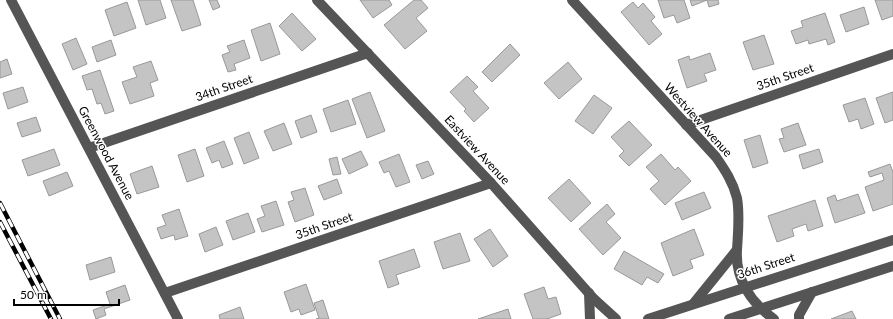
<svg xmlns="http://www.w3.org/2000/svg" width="893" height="319" font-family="Lato,sans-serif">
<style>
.building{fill:#c4c4c4;stroke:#999}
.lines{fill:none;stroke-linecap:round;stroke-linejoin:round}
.minor{stroke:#555;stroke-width:10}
.rail-casing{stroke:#000;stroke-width:4.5}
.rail{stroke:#fff;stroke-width:3;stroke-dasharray:9;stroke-linecap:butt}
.labels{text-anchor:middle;stroke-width:3;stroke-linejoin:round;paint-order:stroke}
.street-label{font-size:12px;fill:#000;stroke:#fff}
</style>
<rect width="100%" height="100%" fill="#fff"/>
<g class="building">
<polygon points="138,0 160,0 166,18 146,25"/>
<polygon points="171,0 193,0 201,25 182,31"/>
<polygon points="209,0 217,0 220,7 213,10"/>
<polygon points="360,0 389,0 392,5 373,18"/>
<polygon points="414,0 421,0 428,8 416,18 427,31 405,49 384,25"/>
<polygon points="658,0 684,0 690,18 677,23 674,15 664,18"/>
<polygon points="690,0 718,0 719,4 709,7 707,0 692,6"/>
<polygon points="875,0 893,0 893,16 882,20"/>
<polygon points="127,2 136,28 114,36 105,10"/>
<polygon points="633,2 638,8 643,3 655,17 651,21 662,34 649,45 621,12"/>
<polygon points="864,7 869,24 846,32 840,15"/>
<polygon points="292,13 316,39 302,51 279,26"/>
<polygon points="825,13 835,42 828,45 826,39 809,44 808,40 796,44 791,31 803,27 801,21"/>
<polygon points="270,23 280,54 261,61 251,30"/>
<polygon points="764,35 774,64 753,70 743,42"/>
<polygon points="76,38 87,64 73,70 62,44"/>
<polygon points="111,40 116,55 97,62 92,47"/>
<polygon points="244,40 250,58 234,64 236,70 228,72 222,55 230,52 227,46"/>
<polygon points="510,44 520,55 492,82 482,72"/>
<polygon points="710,53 716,70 704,74 707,81 687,88 678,60 689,56 690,60"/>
<polygon points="7,59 12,74 0,78 0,62"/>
<polygon points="151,61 158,80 150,83 154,96 130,104 122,82 137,77 133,67"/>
<polygon points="568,62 582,79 559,99 544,83"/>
<polygon points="100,70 114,111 105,114 101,103 97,104 92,89 87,90 82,76"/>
<polygon points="467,76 478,87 473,91 489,108 474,122 464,111 466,109 450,92"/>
<polygon points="23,87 28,102 8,109 3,93"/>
<polygon points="370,92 385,131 367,138 352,99"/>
<polygon points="893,92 893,120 885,123 876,98"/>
<polygon points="594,95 612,108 593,134 575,121"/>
<polygon points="865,98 874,124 861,129 858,119 849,122 843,105"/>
<polygon points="348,100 356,124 331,132 323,109"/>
<polygon points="311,115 317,132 301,138 295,121"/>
<polygon points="36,117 41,131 22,137 17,123"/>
<polygon points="629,121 652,145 629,166 619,156 624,151 611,137"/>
<polygon points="284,123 292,144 273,151 264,131"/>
<polygon points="798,123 806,145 784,152 779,139 784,138 781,129"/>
<polygon points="249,132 259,158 244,164 234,138"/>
<polygon points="760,135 768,163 753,168 744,140"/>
<polygon points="224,141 233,164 222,168 219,160 212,163 206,148"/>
<polygon points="54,149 60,165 28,176 22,160"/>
<polygon points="195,149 204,176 187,182 178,155"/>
<polygon points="819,149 823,162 803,169 799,155"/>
<polygon points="361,151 368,165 349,174 342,159"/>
<polygon points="399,154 410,182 396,187 389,171 384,173 379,162"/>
<polygon points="661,154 675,170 678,167 691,181 665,205 650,189 659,181 646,167"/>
<polygon points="337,157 341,174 333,175 329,159"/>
<polygon points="428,161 434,174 422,179 416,165"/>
<polygon points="890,164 893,172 893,204 873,211 865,187 884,180 882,173 870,177 868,172"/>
<polygon points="152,166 159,187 137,194 130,174"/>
<polygon points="67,172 73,186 49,196 43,181"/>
<polygon points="337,179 342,193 324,200 318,186"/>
<polygon points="569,179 591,203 571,222 548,198"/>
<polygon points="305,188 314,215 295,222 288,202 294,200 291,192"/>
<polygon points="704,192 711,208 682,220 675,203"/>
<polygon points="858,194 865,213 835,223 827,198 835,195 837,201"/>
<polygon points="815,200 823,226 808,231 806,224 792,229 794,236 777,242 768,216"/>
<polygon points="276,201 284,225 262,232 257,219 265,216 261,206"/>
<polygon points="607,204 615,214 606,222 621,238 603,255 579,229"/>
<polygon points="179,209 188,236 175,240 174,235 161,239 157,228 166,225 162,215"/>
<polygon points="248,213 255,232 233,240 226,221"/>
<polygon points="216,227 223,245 205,252 199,234"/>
<polygon points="490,229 508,256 493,267 474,239"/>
<polygon points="694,229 704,255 690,260 693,268 673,276 661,243"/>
<polygon points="460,233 470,261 443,269 434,242"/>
<polygon points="414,249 420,267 396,275 399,284 388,288 379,261"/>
<polygon points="624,251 664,274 658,283 647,277 642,285 614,269"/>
<polygon points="111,257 115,272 90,280 86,265"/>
<polygon points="306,284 315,310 301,315 299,309 291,312 284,292"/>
<polygon points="125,285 130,300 104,309 106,315 96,319 93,310 110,304 106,292"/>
<polygon points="544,287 548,299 556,297 561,314 547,319 533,319 524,294"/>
<polygon points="323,300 329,319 316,319 319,318 314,303"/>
<polygon points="240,307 244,319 220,319 219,315"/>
<polygon points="508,309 511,319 478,319"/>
<polygon points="852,311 856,319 831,319"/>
</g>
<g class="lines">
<g class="minor">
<polyline points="11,0 178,319"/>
<polyline points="317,0 491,183 594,299 616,319"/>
<path d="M572,0L716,157C725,170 733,182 737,198C740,215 738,232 737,250C735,279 751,303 774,319"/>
<polyline points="686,125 893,54"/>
<polyline points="89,148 368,53"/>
<polyline points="165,293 491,183"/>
<polyline points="589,293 590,319"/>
<polyline points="694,303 736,251"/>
<polyline points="648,319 893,240"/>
<polyline points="729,319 893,266"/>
<polyline points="799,319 799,315 812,292"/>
</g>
<defs>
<g id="rail">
<polyline points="0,203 60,319"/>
<polyline points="0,222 51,319"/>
</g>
</defs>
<use href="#rail" class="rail-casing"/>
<use href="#rail" class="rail"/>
</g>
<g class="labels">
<g class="street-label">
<text transform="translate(785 77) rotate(-19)" y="4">35th Street</text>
<text transform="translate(224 88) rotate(-19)" y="4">34th Street</text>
<text transform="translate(698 120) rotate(48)" y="4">Westview Avenue</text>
<text transform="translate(477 150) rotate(47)" y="4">Eastview Avenue</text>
<text transform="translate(106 153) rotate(62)" y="4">Greenwood Avenue</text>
<text transform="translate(324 226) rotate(-19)" y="4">35th Street</text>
<text transform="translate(766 266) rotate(-18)" y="4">36th Street</text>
</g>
</g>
<path d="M14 299v6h105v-6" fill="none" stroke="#000000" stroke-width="2"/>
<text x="20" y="299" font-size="12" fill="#000000" stroke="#ffffff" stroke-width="3" paint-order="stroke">50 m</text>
</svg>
